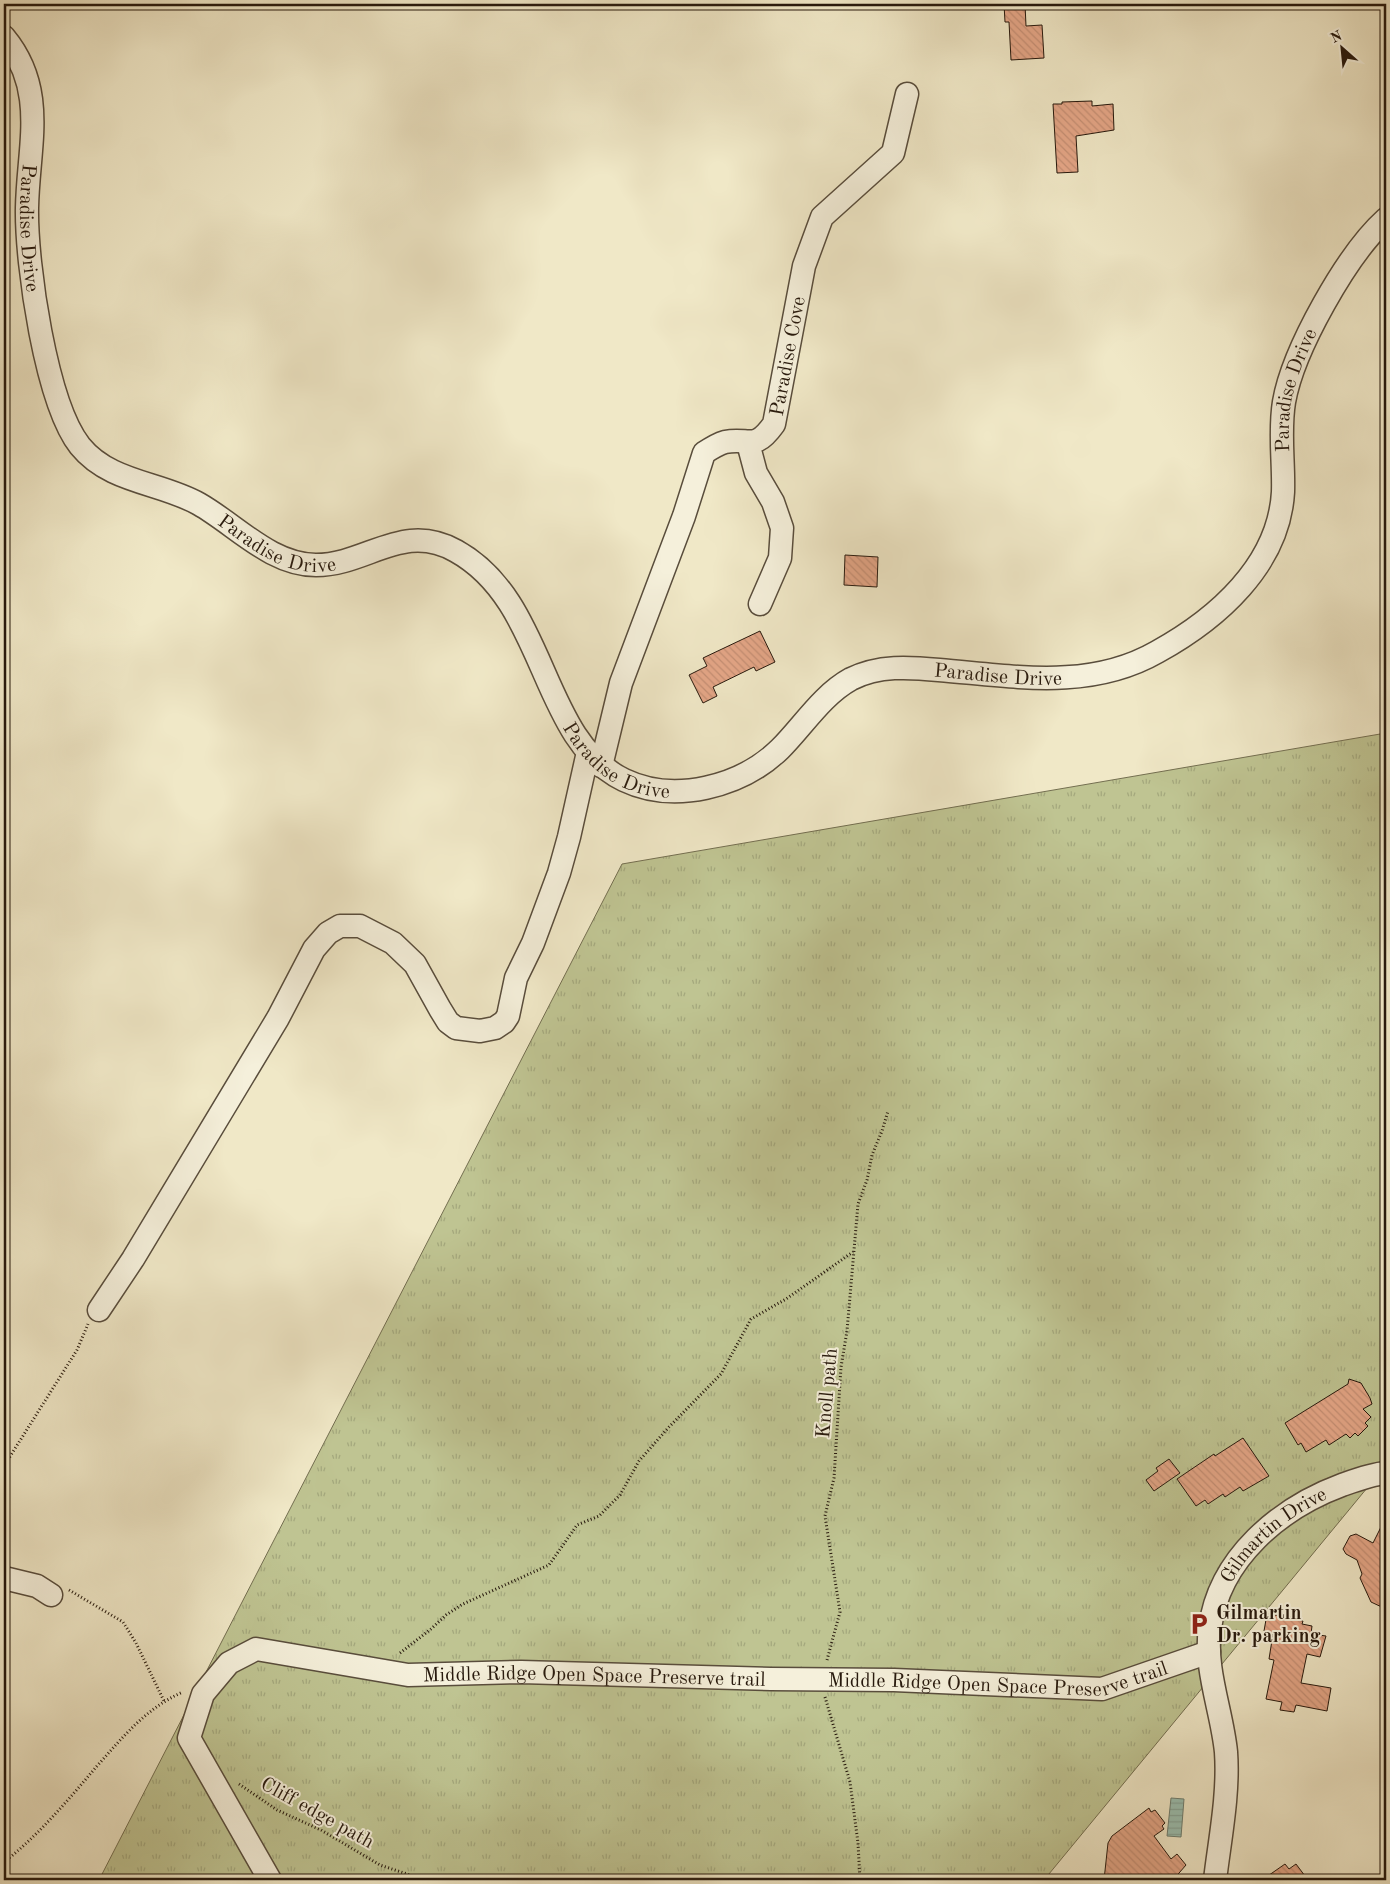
<svg xmlns="http://www.w3.org/2000/svg" width="1390" height="1884" font-family="'Old Standard TT',serif">
<style>
.grass{fill:url(#grass-tufts);stroke:#736e50}
.water{fill:url(#water-rules);stroke:#6d7d6f}
.building{fill:url(#building-back-hatch);stroke:#27190d}
.lines{fill:none;stroke-linecap:round;stroke-linejoin:round}
.minor-casing{stroke:#594d3c;stroke-width:25}
.path{stroke:#27190d;stroke-width:3;stroke-dasharray:1 2.5;stroke-linecap:butt}
.minor{stroke:#f5f0db;stroke-width:22}
.labels{text-anchor:middle;stroke-width:4;stroke-linejoin:round;paint-order:stroke}
.street-label{font-size:20px;fill:#27190d;stroke:#f5f0db}
.poi-label{font-size:20px;font-weight:bold;fill:#27190d;stroke:#f5f0db;text-anchor:start}
</style>
<defs>
<pattern id="grass-tufts" width="24" height="20" patternUnits="userSpaceOnUse" patternTransform="scale(1.25)"><rect width="24" height="20" fill="#bfc492"/><path d="M3 7l-1-3M5 7V3M7 7l1-3M15 17l-1-3M17 17v-4M19 17l1-3" fill="none" stroke="#a4a87d"/></pattern>
<pattern id="water-rules" width="6" height="5" patternUnits="userSpaceOnUse" patternTransform="scale(1.25)"><rect width="6" height="5" fill="#9bc0b1"/><path d="M0 2.5h6" fill="none" stroke="#86a497"/></pattern>
<pattern id="building-back-hatch" width="6" height="6" patternUnits="userSpaceOnUse" patternTransform="scale(1.25)"><rect width="6" height="6" fill="#e4a687"/><path d="M-1 5l2 2M0 0l6 6M5-1l2 2" fill="none" stroke="#c48e73"/></pattern>
</defs>
<rect width="100%" height="100%" fill="#f0e8c7"/>
<filter id="stains"><feTurbulence type="fractalNoise" baseFrequency=".004" numOctaves="4"/><feColorMatrix values="0 0 0 0 .2 0 0 0 0 .09 0 0 0 0 .02 0 0 0 .5 -.17"/></filter>
<radialGradient id="worn" r=".72"><stop offset=".6" stop-color="#630" stop-opacity="0"/><stop offset="1" stop-color="#630" stop-opacity=".3"/></radialGradient>
<polygon class="grass" points="1386,733 1386,1465 1044,1880 99,1880 622,864"/>
<polygon class="water" points="1171,1798 1184,1799 1181,1837 1167,1836"/>
<g class="building">
<polygon points="1004,4 1025,4 1026,26 1042,25 1044,58 1011,60 1009,22 1005,22"/>
<polygon points="1092,101 1092,106 1113,104 1114,130 1076,136 1078,172 1057,173 1053,104 1062,104 1062,102"/>
<polygon points="845,555 878,557 877,587 844,585"/>
<polygon points="760,631 775,662 756,671 754,667 713,687 717,696 703,703 689,675 707,666 703,658"/>
<polygon points="1349,1379 1361,1383 1370,1398 1372,1404 1363,1409 1371,1417 1365,1423 1368,1426 1358,1436 1355,1433 1350,1438 1346,1434 1329,1445 1326,1440 1306,1452 1301,1443 1298,1445 1285,1423 1348,1384"/>
<polygon points="1243,1438 1269,1476 1243,1491 1240,1487 1225,1497 1223,1494 1208,1504 1205,1500 1196,1506 1177,1479 1214,1454 1215,1456"/>
<polygon points="1169,1459 1180,1473 1154,1491 1146,1480 1158,1471 1156,1468"/>
<polygon points="1386,1517 1386,1609 1371,1602 1360,1578 1362,1574 1357,1560 1346,1554 1343,1549 1350,1536 1356,1534 1373,1543"/>
<polygon points="1267,1614 1291,1617 1290,1619 1303,1621 1302,1624 1312,1626 1311,1634 1326,1636 1320,1657 1307,1654 1301,1683 1331,1688 1327,1711 1296,1705 1294,1712 1280,1710 1282,1702 1266,1699 1274,1660 1269,1659 1273,1634 1264,1631"/>
<polygon points="1149,1808 1151,1812 1155,1810 1165,1823 1162,1826 1164,1829 1154,1836 1171,1859 1177,1854 1186,1865 1173,1880 1104,1880 1108,1843 1112,1836"/>
<polygon points="1285,1864 1289,1869 1296,1864 1308,1880 1262,1880"/>
</g>
<g class="lines">
<defs>
<g id="minor">
<path id="s1" d="M4,37C48,90 28,146 27,208C26,264 46,403 80,446C110,483 160,482 199,504C236,525 271,565 316,565C367,565 403,521 456,551C548,602 539,739 624,780C674,804 741,787 780,749C803,726 822,695 851,679C879,665 909,667 939,670C1013,676 1089,691 1157,652C1217,619 1279,565 1283,492C1284,462 1279,432 1284,402C1293,350 1347,254 1386,219"/>
<polyline points="748,443 756,473 773,502 782,528 780,558 760,604"/>
<path id="s2" d="M601,766L621,683L684,516L704,453C710,449 718,444 725,442C750,437 754,452 774,424L804,266L822,217L893,153L907,94"/>
<polyline points="99,1310 133,1259 278,1018 314,949 328,933 340,926 360,926 393,943 415,964 440,1009 448,1022 456,1028 480,1031 495,1028 504,1022 508,1016 516,978 533,943 559,873 569,837 588,752"/>
<polyline points="4,1578 37,1586 51,1595"/>
<path id="s3" d="M270,1880L189,1738L203,1694L229,1663L256,1649L408,1675L521,1672L771,1679L894,1680L1102,1689L1209,1652"/>
<path id="s4" d="M1215,1880C1220,1838 1229,1794 1226,1752C1222,1711 1204,1669 1210,1628C1219,1558 1280,1508 1342,1485C1356,1480 1372,1474 1386,1473"/>
</g>
</defs>
<use href="#minor" class="minor-casing"/>
<g class="path">
<polyline points="4,1466 77,1350 88,1324"/>
<polyline points="69,1590 123,1622 136,1643 164,1701"/>
<polyline points="400,1653 431,1629 446,1615 463,1604 549,1565 577,1525 599,1516 620,1495 639,1461 669,1427 721,1374 751,1319 786,1299 853,1252"/>
<polyline points="827,1660 840,1612 825,1516 834,1478 841,1367 847,1331 858,1204 867,1180 872,1155 882,1131 888,1111"/>
<polyline points="825,1697 850,1782 858,1843 860,1880"/>
<polyline points="239,1784 277,1810 321,1830 380,1865 425,1880"/>
<path d="M4,1862C38,1836 69,1799 97,1766C123,1737 146,1708 183,1692"/>
</g>
<use href="#minor" class="minor"/>
</g>
<defs>
<symbol id="parking-bare" viewBox="-9 -9 18 18"><path d="M-3.5-5.5H1a3.5 3.5 0 0 1 0 7H-1V5.5H-3.5ZM-1-3.4V-.6H.8a1.4 1.4 0 0 0 0-2.8Z" fill="#8f2418" stroke="#f5f0db" stroke-width="2.5" paint-order="stroke"/></symbol>
</defs>
<g fill-rule="evenodd">
<use href="#parking-bare" x="1183" y="1608" width="32" height="32"/>
</g>
<g class="labels">
<g class="street-label">
<text dy="7" stroke="none"><textPath href="#s1" startOffset="198">Paradise Drive</textPath></text>
<text dy="7" stroke="none"><textPath href="#s2" startOffset="479">Paradise Cove</textPath></text>
<text dy="7" stroke="none"><textPath href="#s1" startOffset="2025">Paradise Drive</textPath></text>
<text dy="7" stroke="none"><textPath href="#s1" startOffset="648">Paradise Drive</textPath></text>
<text dy="7" stroke="none"><textPath href="#s1" startOffset="1545">Paradise Drive</textPath></text>
<text dy="7" stroke="none"><textPath href="#s1" startOffset="1111">Paradise Drive</textPath></text>
<text transform="translate(826 1393) rotate(-85)" y="7">Knoll path</text>
<text dy="7" stroke="none"><textPath href="#s4" startOffset="372">Gilmartin Drive</textPath></text>
<text dy="7" stroke="none"><textPath href="#s3" startOffset="1026">Middle Ridge Open Space Preserve trail</textPath></text>
<text dy="7" stroke="none"><textPath href="#s3" startOffset="621">Middle Ridge Open Space Preserve trail</textPath></text>
<text transform="translate(318 1812) rotate(29)" y="7">Cliff edge path</text>
</g>
<g class="poi-label">
<text x="1216" y="1619">Gilmartin<tspan x="1216" dy="23">Dr. parking</tspan></text>
</g>
</g>
<rect width="1390" height="1884" fill="none" stroke="#f0e8c7" stroke-width="20"/>
<rect x="5" y="5" width="1380" height="1874" fill="none" stroke="#27190d" stroke-width="2.5"/>
<rect x="10" y="10" width="1370" height="1864" fill="none" stroke="#27190d"/>
<g transform="translate(1342 48) rotate(333)" stroke="#f5f0db" stroke-width="4" paint-order="stroke">
<path d="M0-4L9 19L0 12L-9 19Z" fill="#27190d"/>
<text y="-8" font-size="14" font-weight="bold" text-anchor="middle" fill="#27190d">N</text>
</g>
<rect width="100%" height="100%" filter="url(#stains)"/>
<rect width="100%" height="100%" fill="url(#worn)"/>
</svg>
